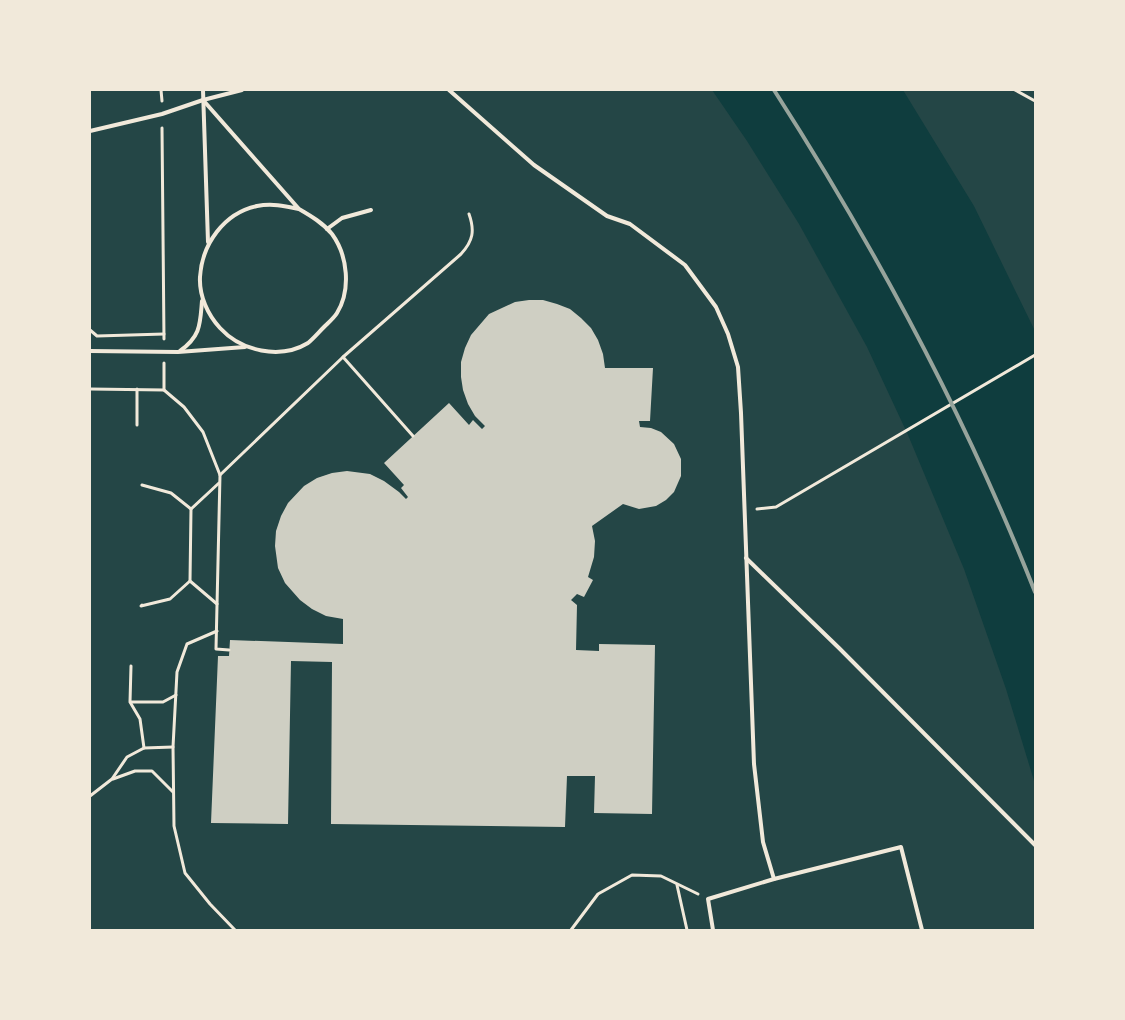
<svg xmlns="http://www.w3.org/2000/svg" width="1125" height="1020" font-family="Ubuntu,sans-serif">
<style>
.green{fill:#244646}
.building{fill:#cfcfc3}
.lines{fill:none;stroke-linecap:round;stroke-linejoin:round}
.path{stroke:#f1e9da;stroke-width:3}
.service{stroke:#f1e9da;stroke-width:4}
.rail{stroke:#97a49c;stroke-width:4}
</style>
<rect width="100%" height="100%" fill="#0f3d3e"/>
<g class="green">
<polygon points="90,90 712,90 747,141 799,224 867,347 908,435 964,569 1006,689 1035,784 1035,930 90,930"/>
<polygon points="903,90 1035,90 1035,331 974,206"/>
</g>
<polygon class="building" points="529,300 543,300 557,304 570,309 581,318 591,328 598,340 603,354 605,368 653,368 650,421 639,421 640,427 651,428 661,432 674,444 681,459 681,476 674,492 666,500 656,506 639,509 623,504 592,526 595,541 594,557 588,577 593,580 584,597 577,594 571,600 577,605 576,650 599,651 599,644 655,645 652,814 594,813 595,776 567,776 565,827 331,824 332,662 291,661 288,824 211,823 218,656 229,656 230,640 343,644 343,619 326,616 312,609 300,600 285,583 278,568 275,546 276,531 281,516 288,503 304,486 317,478 332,473 347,471 370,474 384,481 399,492 406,499 408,497 401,488 404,485 384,463 449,403 469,425 473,420 482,429 485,426 475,416 468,404 463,390 461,377 461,362 465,348 471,335 489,314 515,302"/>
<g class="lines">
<g class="path">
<polyline points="161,90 162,101"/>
<polyline points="1015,90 1035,101"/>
<polyline points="162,128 164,339"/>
<polyline points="90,330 97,336 164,334"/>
<polyline points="343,357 413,436"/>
<polyline points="164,363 164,390"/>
<polyline points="90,389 164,390 184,407 203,432 220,475 216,649 229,650"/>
<polyline points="137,425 137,389"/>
<path d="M220,475L343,357L461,254C473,241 475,231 469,214"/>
<polyline points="142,485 171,493 191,509"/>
<polyline points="757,509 776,507 1035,355"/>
<polyline points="217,604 190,581 191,509 219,483"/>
<polyline points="142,605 141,606 170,599 190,581"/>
<polyline points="217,631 187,644 177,672 173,747 174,826 185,873 210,904 235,930"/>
<polyline points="131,666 130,702 140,719 144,748 173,747"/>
<polyline points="131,702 163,702 176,695"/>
<polyline points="113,779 135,771 152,771 173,792"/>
<polyline points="90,796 112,779 127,757 144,748"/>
<polyline points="677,885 687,930"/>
<polyline points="571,930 598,894 632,875 661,876 698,894"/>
</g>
<g class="service">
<polyline points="203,90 208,242"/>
<polyline points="449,90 534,165 607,216 630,224 685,265 716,307 728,334 738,367 741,413 754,764 763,842 774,879"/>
<path d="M203,100L299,209C311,216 323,223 332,234C348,256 351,290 337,313C334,318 328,323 324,327C319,332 313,339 308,343C280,360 241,351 220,328C208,315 199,296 200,277C202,244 224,213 257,206C272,203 285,206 299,209"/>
<polyline points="90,131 162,114 203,100 242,90"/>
<polyline points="327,229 342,218 371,210"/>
<polyline points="90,351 178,352 245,347"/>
<path d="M180,351C201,336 200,324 202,301"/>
<polyline points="746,558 839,648 1035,845"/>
<polyline points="713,930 708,899 774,879 901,847 922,930"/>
</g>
<path class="rail" d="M774,90C876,249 966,417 1035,592"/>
</g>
<rect width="1125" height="1020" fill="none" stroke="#f1e9da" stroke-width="182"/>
</svg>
